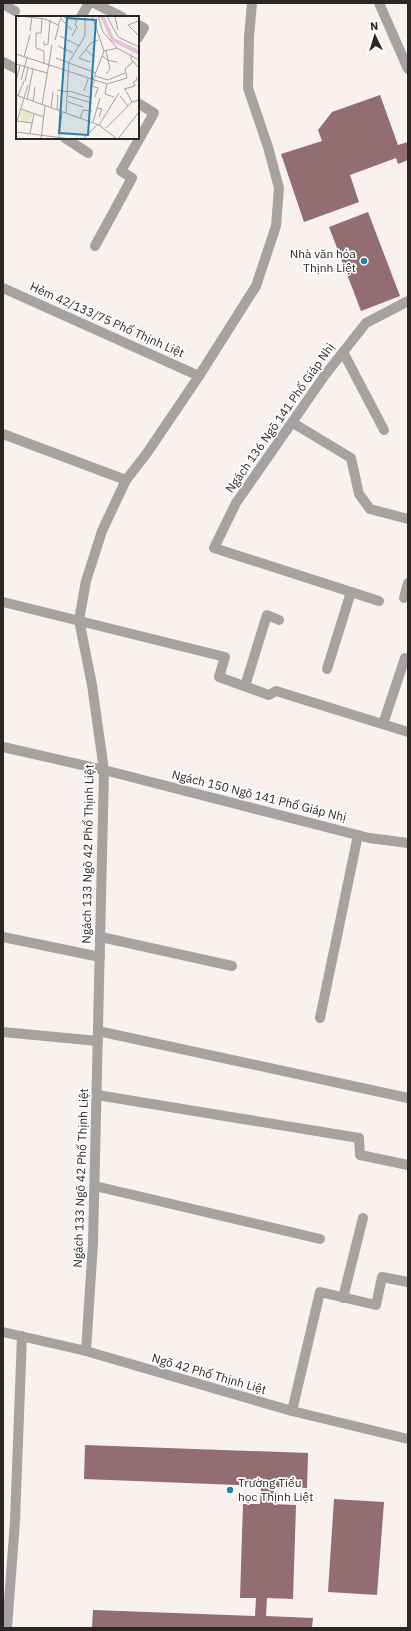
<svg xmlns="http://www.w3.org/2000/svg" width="411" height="1631" font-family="'IBM Plex Sans',sans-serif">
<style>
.building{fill:#926d72}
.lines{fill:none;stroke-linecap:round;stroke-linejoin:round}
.minor{stroke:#a5a3a1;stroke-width:10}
.poi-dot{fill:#2481ae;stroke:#fff;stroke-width:1.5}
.labels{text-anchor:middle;stroke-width:3.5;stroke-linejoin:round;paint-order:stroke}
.poi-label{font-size:12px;fill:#2a2726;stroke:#fff;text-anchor:end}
.street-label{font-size:12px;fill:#2a2726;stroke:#fff}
.inset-road{fill:none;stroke:#a6a09e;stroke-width:1}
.view{fill:#2481ae;fill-opacity:0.15;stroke:#2481ae;stroke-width:2}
.inset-edge{fill:none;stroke:#2a2726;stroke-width:2}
</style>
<rect width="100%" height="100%" fill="#f8f1ee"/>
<g class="building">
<polygon points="380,95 398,145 408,142 408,160 398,164 396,158 350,175 359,202 304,222 281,154 322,141 318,130 332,112"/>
<polygon points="368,212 400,296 361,311 329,227"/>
<polygon points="85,1445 308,1453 307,1488 274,1487 273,1504 296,1505 293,1599 267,1598 266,1616 313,1618 312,1628 92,1628 93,1610 255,1616 256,1598 240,1598 243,1504 260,1504 261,1486 84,1479"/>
<polygon points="334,1499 384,1502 377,1595 328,1592"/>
</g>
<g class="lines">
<g class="minor">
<polyline points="94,3 122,17"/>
<polyline points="379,3 408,69"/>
<polyline points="3,4 15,11"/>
<polyline points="81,17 89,3"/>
<polyline points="138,25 144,28 138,38"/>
<polyline points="3,62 17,69"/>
<polyline points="65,138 88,153"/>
<polyline points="95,246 132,178 121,171 154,113 138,103"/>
<polyline points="3,288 199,376"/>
<polyline points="343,352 384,430"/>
<polyline points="293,423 351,458 359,494 370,509 408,519"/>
<polyline points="3,434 126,480"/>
<polyline points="404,598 408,583"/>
<polyline points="379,601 214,548 236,503 325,375 366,323 408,301"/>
<polyline points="3,602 225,657 219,677 269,695 276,691 408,732"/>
<polyline points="327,669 351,592"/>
<polyline points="245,686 267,615 279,620"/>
<polyline points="383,724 405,658"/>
<polyline points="3,747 104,770 369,838 408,843"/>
<polyline points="3,937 100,957"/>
<polyline points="101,937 232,966"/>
<polyline points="320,1018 358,835"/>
<polyline points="98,1031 408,1098"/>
<polyline points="3,1032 98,1041"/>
<polyline points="97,1095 359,1138 360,1155 408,1165"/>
<polyline points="95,1186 320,1239"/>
<polyline points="343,1298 363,1218"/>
<polyline points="3,1332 86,1351 292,1411 408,1439"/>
<polyline points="86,1351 93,1243 104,770 92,685 79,620 86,581 102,531 126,480 147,453 199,376 256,286 276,226 279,188 268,147 248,88 249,37 252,3"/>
<polyline points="292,1411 320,1292 376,1305 382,1277 408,1282"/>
<polyline points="7,1628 15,1521 22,1336"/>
</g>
</g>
<g class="poi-dot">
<circle cx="364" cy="261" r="4"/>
<circle cx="230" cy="1490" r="4"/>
</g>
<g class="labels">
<g class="poi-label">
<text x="356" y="258">Nhà văn hóa<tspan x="356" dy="14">Thịnh Liệt</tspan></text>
<text x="238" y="1487" text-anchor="start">Trường Tiểu<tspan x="238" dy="14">học Thịnh Liệt</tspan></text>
</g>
<g class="street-label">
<text transform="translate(107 320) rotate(24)" y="4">Hẻm 42/133/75 Phố Thịnh Liệt</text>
<text transform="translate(280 418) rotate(-55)" y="4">Ngách 136 Ngõ 141 Phố Giáp Nhị</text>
<text transform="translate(259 796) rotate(14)" y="4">Ngách 150 Ngõ 141 Phố Giáp Nhị</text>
<text transform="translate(88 854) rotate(-89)" y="4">Ngách 133 Ngõ 42 Phố Thịnh Liệt</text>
<text transform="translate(81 1178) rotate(-88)" y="4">Ngách 133 Ngõ 42 Phố Thịnh Liệt</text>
<text transform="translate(209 1374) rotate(16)" y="4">Ngõ 42 Phố Thịnh Liệt</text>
</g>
</g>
<g transform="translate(16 16)">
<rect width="123" height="123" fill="#f8f1ee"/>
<path d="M4 100a6 6 0 1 1 12 0a6 6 0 1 1-12 0Z" fill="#e6e9c6"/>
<path d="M84,0H88L98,22L123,34V39L95,25Z" fill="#e3c2d9"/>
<path class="inset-road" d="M4,0L29,3L42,9L46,0L52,3M76,0L88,35L101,32L123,44M82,0L87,16L101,32M91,0L102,21L123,31M99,1L102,14M45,3L56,14M123,5L112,9L123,20M14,15L16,1M20,17V32L28,35V48M20,17H25L26,2M44,20L63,30M56,20L61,11L59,8L61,5L57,3M39,24L43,9M28,25V29L32,28L34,4M42,30L57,37M69,33L78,41L76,46M0,38L91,68M115,38V43L123,52M87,40L91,44L101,46M8,41L14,19M40,42L80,57M74,46L63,42L75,27L82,24M0,48L31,57M90,58L94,53L90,35M79,60L92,64L109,57M1,62L4,49M5,64L11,42M77,64L88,35M79,64L76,70L82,72L79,81M9,65L12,52M91,68L111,62L109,53L118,45M91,68L89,78L98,81M108,73L119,70L117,66L121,64L120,61M109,73L116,86M41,74L53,76M53,75L76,82M68,75L72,63M0,79L83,109L101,123M2,80L8,65M52,80L76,87M104,80L112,90M11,84L17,53M17,86L19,71M52,86L67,91M26,89L36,29M35,92L37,76M81,92L86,93L83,101M5,93L28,101M41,94L42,79M50,97L53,46L69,20V0M64,103L67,94L76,95M1,105L12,69M1,105L16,107M77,106L84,82M83,109L103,77M90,112L116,86L123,84M0,116L55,123M14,117L18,98M25,123L29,90M43,123L46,96M67,123L82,108M102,123L123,96"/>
<path class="view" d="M51,2L80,4L72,119L43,117Z"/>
<rect width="123" height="123" class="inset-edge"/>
</g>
<rect width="411" height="1631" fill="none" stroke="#2a2726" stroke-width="8"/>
<g transform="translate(375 36) rotate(356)" stroke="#ffffff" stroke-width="3" paint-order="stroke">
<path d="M0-3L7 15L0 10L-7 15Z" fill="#2a2726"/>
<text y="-6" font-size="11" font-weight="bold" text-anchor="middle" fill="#2a2726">N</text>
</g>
</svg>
